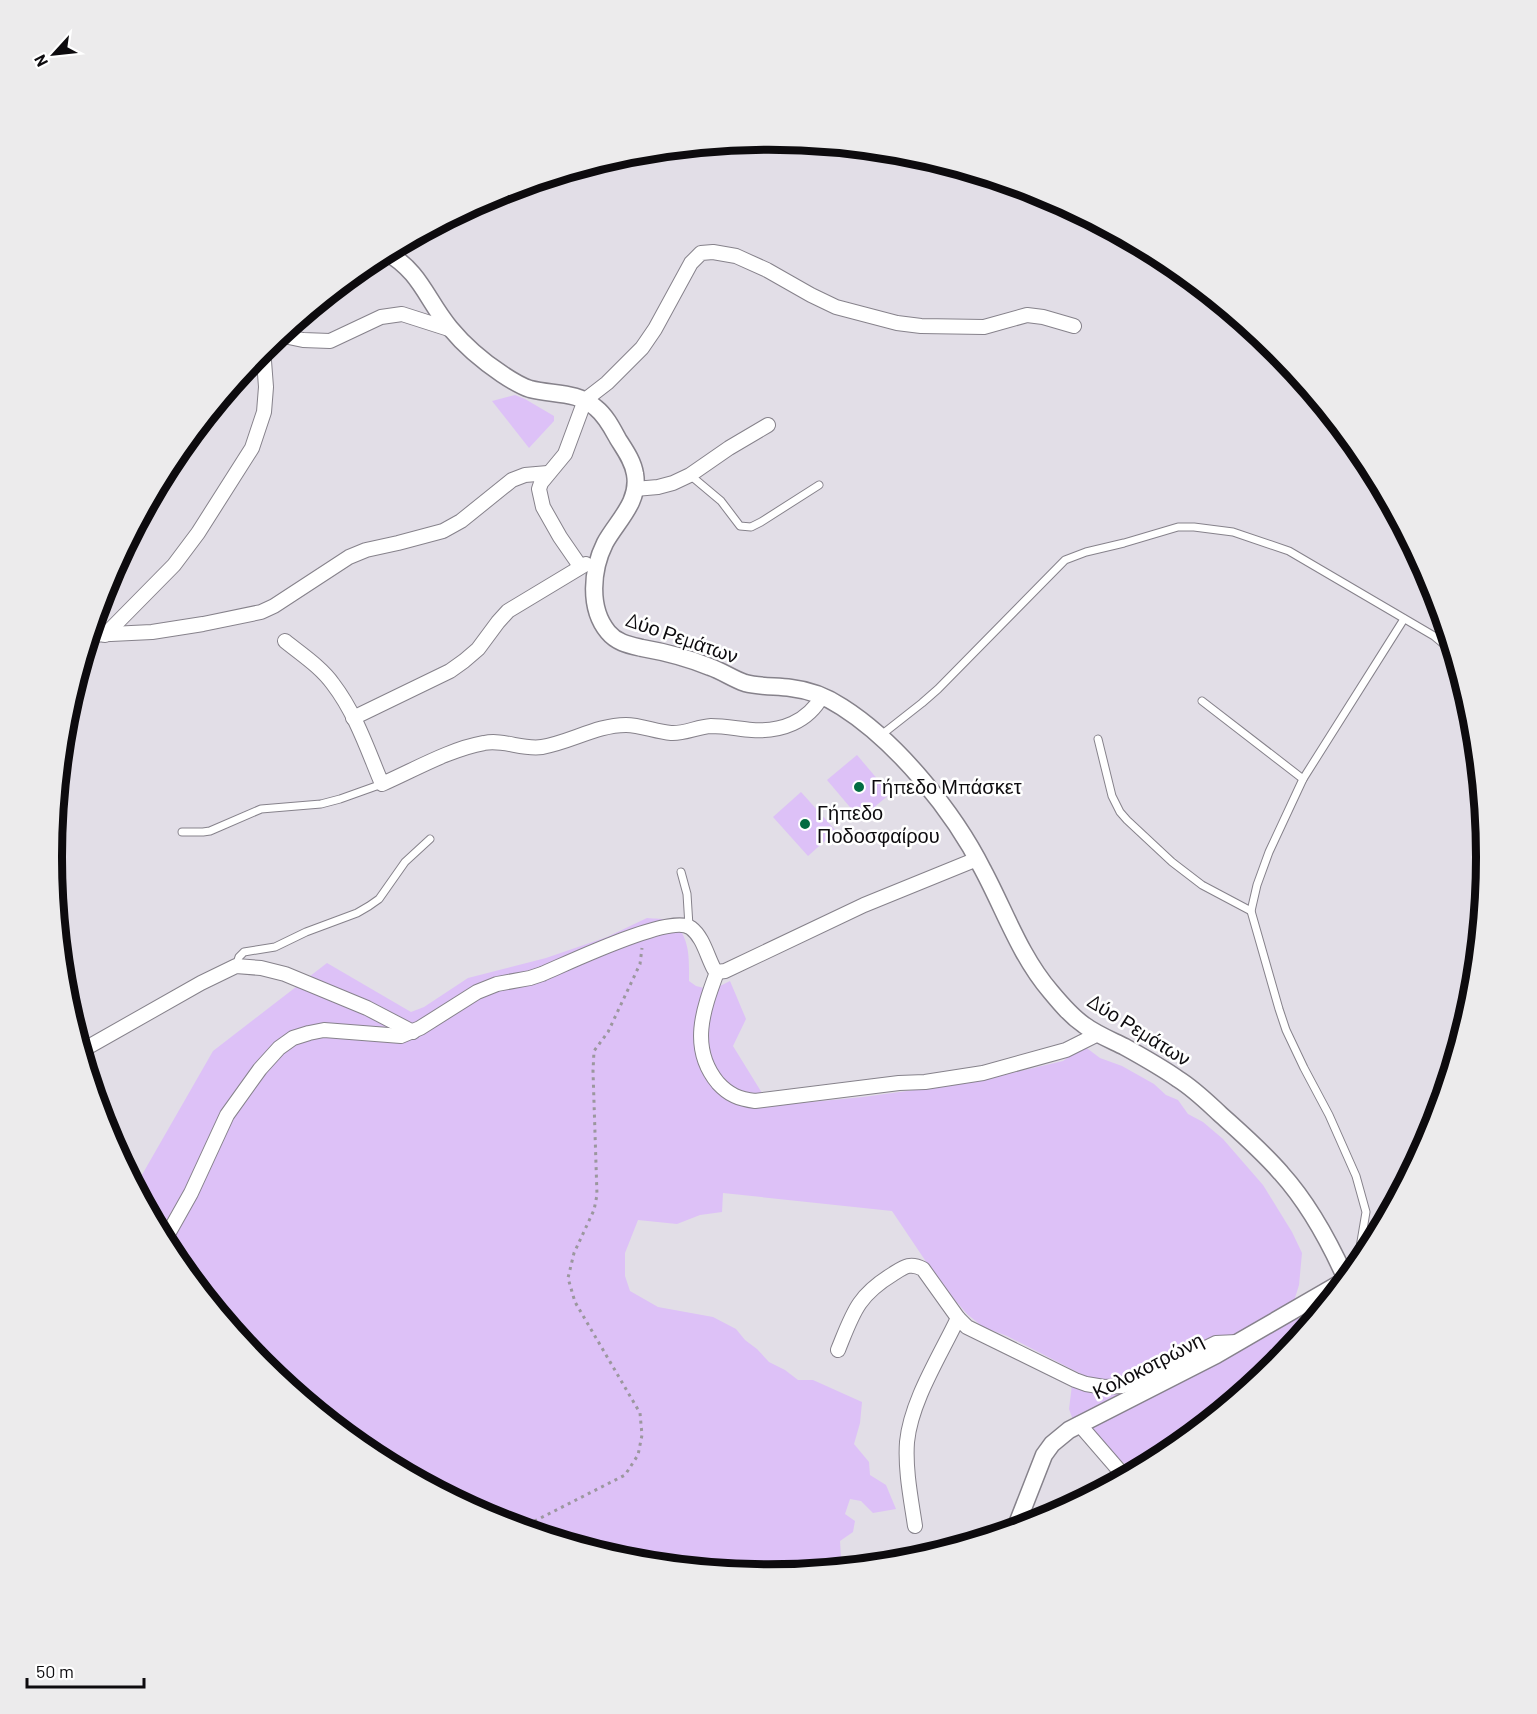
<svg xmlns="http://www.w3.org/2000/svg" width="1537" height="1714" font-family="Barlow,sans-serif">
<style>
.green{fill:#ddc1f7}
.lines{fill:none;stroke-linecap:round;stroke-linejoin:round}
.service-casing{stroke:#86828b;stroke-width:9}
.minor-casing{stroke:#86828b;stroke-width:16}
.tertiary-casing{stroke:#86828b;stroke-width:19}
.path{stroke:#9b979e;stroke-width:3;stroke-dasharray:3 4.5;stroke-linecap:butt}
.service{stroke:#fff;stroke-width:7}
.minor{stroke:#fff;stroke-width:14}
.tertiary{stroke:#fff;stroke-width:16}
.poi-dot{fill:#036c42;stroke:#fff;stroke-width:2}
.labels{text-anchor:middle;stroke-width:5;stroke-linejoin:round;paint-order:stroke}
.street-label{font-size:20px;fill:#0d0b0e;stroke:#fff}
.poi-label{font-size:20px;fill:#0d0b0e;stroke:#fff;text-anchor:start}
.rim{fill:none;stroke:#0d0b0e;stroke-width:8}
</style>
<rect width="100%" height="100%" fill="#e2dee7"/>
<g class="green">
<polygon points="515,395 525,399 554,416 554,421 529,448 492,401"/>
<polygon points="857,755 890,794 860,819 827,780"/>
<polygon points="801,792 836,831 808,856 773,817"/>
<path d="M647,918C654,919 664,918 670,921C691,934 689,960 689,981L696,986L712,990L730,981L746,1019L733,1046L770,1106L863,1097L973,1082L1063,1061L1084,1046L1100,1058L1122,1066L1154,1084L1166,1095L1178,1100L1188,1114L1203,1122L1223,1139L1263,1185L1292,1232L1302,1253L1299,1285L1295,1298L1302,1332L1276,1365L1167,1454L1134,1472L1109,1450L1089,1424L1073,1420L1069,1409L1072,1385L1083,1375L1007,1336L983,1327L967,1314L941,1284L892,1211L723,1193L722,1212L700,1215L677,1224L638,1220L625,1253V1276L630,1291L658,1307L713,1317L736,1329L745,1340L757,1349L769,1362L785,1370L798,1380H813L862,1402L860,1423L854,1444L869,1462L870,1475L886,1485L896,1509L873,1513L861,1501L850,1499L845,1514L855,1521L853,1532L840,1541L841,1557L829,1569L768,1574L628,1561L494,1520L370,1453L261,1364L172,1255L135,1187L213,1051L327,963L411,1012L424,1007L468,978L546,958L607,937Z"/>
</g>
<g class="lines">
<defs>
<g id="service">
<polyline points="690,475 721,501 740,526 751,527 761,522 819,485"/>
<polyline points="1202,701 1303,779"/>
<polyline points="880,736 922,703 938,689 1065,560 1086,552 1124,543 1178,527 1194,527 1233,532 1289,551 1434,636 1452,651"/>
<polyline points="1098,739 1112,796 1120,812 1127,820 1172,862 1202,885 1251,911"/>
<polyline points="182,832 203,832 210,831 261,809 321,804 340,799 382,784"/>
<polyline points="681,872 687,894 689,926"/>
<polyline points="236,966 239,957 244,952 275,947 306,932 357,913 369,906 379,899 405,862 430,839"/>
<polyline points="1357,1265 1366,1212 1356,1176 1329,1115 1304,1068 1286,1030 1279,1009 1251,911 1257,885 1269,852 1303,779 1404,619"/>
</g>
<g id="minor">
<polyline points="279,335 303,340 330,341 381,317 402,314 452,330"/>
<polyline points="635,489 658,487 673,483 690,475 729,448 768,425"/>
<polyline points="580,566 560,537 543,507 539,489 541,483 565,454 585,400 607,383 642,348 655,329 691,263 701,253 713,252 736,256 767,270 811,295 836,307 897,323 921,326 984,327 1027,315 1043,317 1074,326"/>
<polyline points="90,635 152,632 203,624 261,612 274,606 349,557 366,550 398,543 443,531 461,521 512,480 525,475 548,473"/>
<polyline points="105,635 174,565 198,533 252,448 264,412 266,387 263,348"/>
<path d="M285,641C301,654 321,667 333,684C356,714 368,751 382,784C414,770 450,749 484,743C504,739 522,750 542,747C571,742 597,725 626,725C641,725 656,732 671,733C684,734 697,727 711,726C725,726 739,729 752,730C781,732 808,722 822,696"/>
<polyline points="353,718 450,671 464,661 478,649 498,622 508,611 586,564"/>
<path d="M717,972C703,1010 689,1048 718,1083C729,1095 739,1099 755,1101L899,1083L925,1082L983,1073L1066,1050L1098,1034"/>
<polyline points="81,1051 201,983 236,966 261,968 285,974 367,1008 413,1032"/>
<path d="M164,1241L191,1193L227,1115L260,1069L279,1048L293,1038L309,1033L324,1030L401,1036L420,1028L477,992L497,984L530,978L542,974C566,964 671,913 691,928C703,937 707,956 714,969L717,972L725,971L864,905L977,859"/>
<path d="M838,1350C853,1313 857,1296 893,1274C904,1267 910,1262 923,1269L958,1318L967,1327L1075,1380L1086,1384L1104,1387L1122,1386L1141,1380L1216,1343L1237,1342"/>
<polyline points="1079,1424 1124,1476"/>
<path d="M915,1526C911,1499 905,1470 907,1442C911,1401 940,1356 958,1318"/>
</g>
<g id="tertiary">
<path d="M386,252C421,272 426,299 450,328C464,345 484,362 502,374C511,380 520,386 530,389C553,395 577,391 596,408C606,416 612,428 618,439C625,450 633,461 635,474C640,502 617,521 605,543C592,569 588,608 608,632C617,643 629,645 642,648C665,652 688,658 710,667C722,671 733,679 745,683C760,687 776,686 791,688C809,690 827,697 842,707C897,742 954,812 983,870C1005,911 1020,956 1051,992C1061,1004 1071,1016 1084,1025C1096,1034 1111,1040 1125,1047C1143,1057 1161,1067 1178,1079C1194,1089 1206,1101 1220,1114C1241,1133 1263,1152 1281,1173C1309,1204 1329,1241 1346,1279"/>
<polyline points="1015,1529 1044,1455 1052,1444 1069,1430 1216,1355 1344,1281"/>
</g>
</defs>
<use href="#service" class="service-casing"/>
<use href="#minor" class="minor-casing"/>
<use href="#tertiary" class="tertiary-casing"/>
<polyline class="path" points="521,1528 625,1475 638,1455 642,1435 640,1413 575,1302 568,1278 574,1253 594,1210 597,1195 593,1071 594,1051 608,1032 640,964 642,948"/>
<use href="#service" class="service"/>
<use href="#minor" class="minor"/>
<use href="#tertiary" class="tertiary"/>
</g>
<g class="poi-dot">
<circle cx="859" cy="787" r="6"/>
<circle cx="805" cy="824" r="6"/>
</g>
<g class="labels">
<g class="street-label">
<text transform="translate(682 638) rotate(19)" y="7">Δύο Ρεμάτων</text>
<text transform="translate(1139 1030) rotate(32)" y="7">Δύο Ρεμάτων</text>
<text transform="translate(1148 1366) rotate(-27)" y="7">Κολοκοτρώνη</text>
</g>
<g class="poi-label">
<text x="871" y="794">Γήπεδο Μπάσκετ</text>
<text x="817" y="820">Γήπεδο<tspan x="817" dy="23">Ποδοσφαίρου</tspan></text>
</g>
</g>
<path d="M0 0H1537V1714H0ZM62 857a707 707 0 1 1 1414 0a707 707 0 1 1-1414 0Z" fill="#ecebec" fill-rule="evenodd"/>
<path class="rim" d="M62 857a707 707 0 1 1 1414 0a707 707 0 1 1-1414 0Z"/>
<g transform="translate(54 54) rotate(243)" stroke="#ffffff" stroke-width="4.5" paint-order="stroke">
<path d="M0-4.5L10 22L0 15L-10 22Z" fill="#0d0b0e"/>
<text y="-9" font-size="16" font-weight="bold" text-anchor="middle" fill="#0d0b0e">N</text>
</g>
<path d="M27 1678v9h117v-9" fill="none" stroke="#0d0b0e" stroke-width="3"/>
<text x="36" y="1678" font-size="18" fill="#0d0b0e" stroke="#ffffff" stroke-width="4.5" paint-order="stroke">50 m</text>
</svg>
